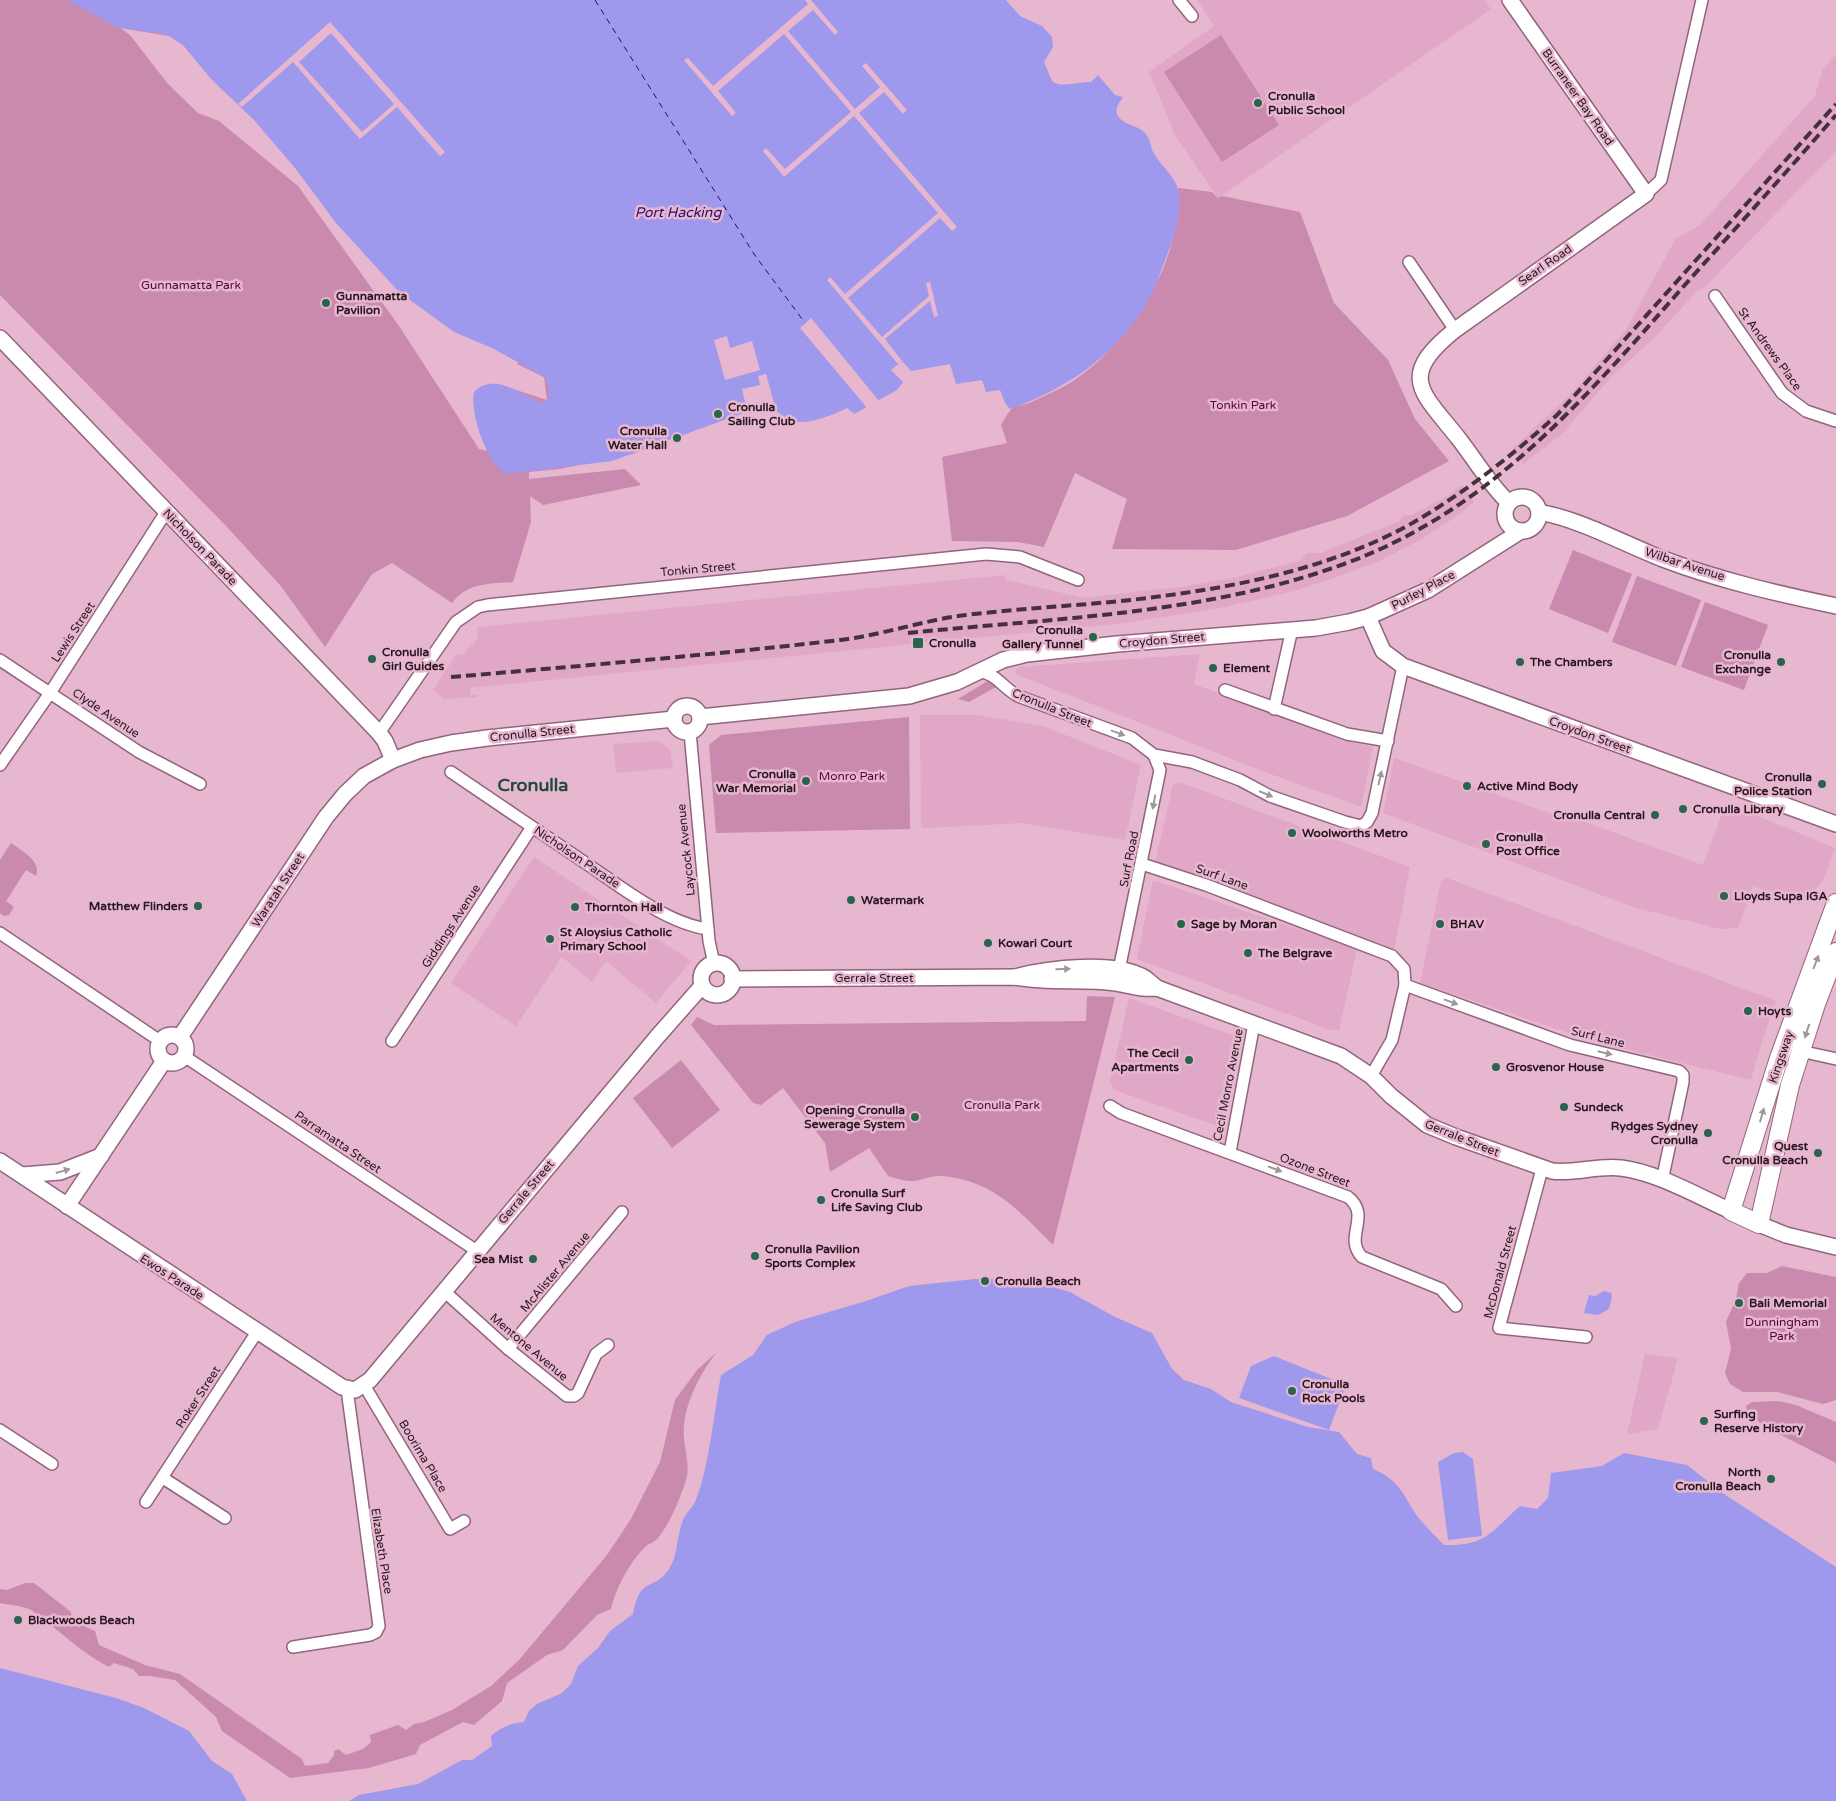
<svg xmlns="http://www.w3.org/2000/svg" width="1836" height="1801" font-family="'Varela Round',sans-serif">
<style>
.built{fill:#e0a8c6}
.green{fill:#ca8aad}
.water{fill:#9f99ee}
.pier{fill:#e7b6cf;fill-rule:evenodd}
.lines{fill:none;stroke-linecap:round;stroke-linejoin:round}
.ferry{stroke:#2a0b6f;stroke-width:1;stroke-dasharray:6 5;stroke-linecap:butt}
.street-casing{stroke:#91657d;stroke-width:14}
.secondary-casing{stroke:#91657d;stroke-width:18}
.primary-casing{stroke:#91657d;stroke-width:20}
.street{stroke:#fff;stroke-width:11}
.secondary{stroke:#fff;stroke-width:15}
.primary{stroke:#fff;stroke-width:18}
.rail{stroke:#46303c;stroke-width:4;stroke-dasharray:10 5;stroke-linecap:butt}
.oneway{fill:#9e979b}
.poi-dot{fill:#29644d;stroke:#e7b6cf;stroke-width:2}
.labels{text-anchor:middle;stroke-width:5;stroke-linejoin:round;paint-order:stroke}
.poi-label{font-size:12px;font-weight:bold;fill:#281720;stroke:#e7b6cf;text-anchor:start}
.street-label{font-size:12px;fill:#281720;stroke:#e7b6cf}
.park-label{font-size:12px;fill:#53043a;stroke:#e7b6cf}
.water-label{font-size:14px;font-style:italic;fill:#2a0b6f;stroke:#e7b6cf}
.district-label{font-size:18px;font-weight:bold;fill:#1c4b3a;stroke:#e7b6cf}
</style>
<rect width="100%" height="100%" fill="#e7b6cf"/>
<g class="built">
<polygon points="1197,0 1484,0 1491,9 1218,198 1175,135 1149,72 1214,26"/>
<polygon points="1836,55 1836,151 1702,290 1699,289 1652,340 1611,377 1562,434 1523,464 1512,449 1574,391 1627,328 1676,238 1699,226 1815,96 1823,68"/>
<polygon points="1462,485 1474,502 1454,518 1418,541 1379,561 1334,578 1294,591 1225,607 1125,623 470,688 470,695 477,695 477,697 444,699 433,690 456,655 462,655 478,639 477,627 1004,575 1006,580 1084,598 1187,586 1233,578 1300,561 1307,553 1321,553 1400,521 1403,515 1412,515 1449,495"/>
<polygon points="1200,654 1194,684 1346,741 1373,747 1361,807 1265,772 1018,675 1015,671 1018,667"/>
<polygon points="920,715 977,715 1043,726 1141,765 1125,840 1021,823 925,828 921,826"/>
<polygon points="659,741 670,750 673,768 616,773 613,744"/>
<polygon points="1394,758 1563,818 1566,815 1703,865 1726,803 1835,848 1822,883 1800,904 1753,886 1738,928 1720,929 1633,907 1383,813"/>
<polygon points="1179,782 1410,867 1394,950 1155,863 1173,785"/>
<polygon points="534,857 691,961 656,1003 606,961 592,982 562,957 516,1026 451,983"/>
<polygon points="1447,878 1776,1001 1762,1041 1751,1080 1592,1041 1420,983 1441,881"/>
<polygon points="1153,880 1357,949 1339,1030 1331,1030 1137,959"/>
<polygon points="1129,998 1235,1036 1221,1127 1114,1090 1110,1081"/>
<polygon points="1645,1354 1678,1358 1658,1429 1627,1434"/>
</g>
<g class="green">
<path d="M0,0H202L223,91L183,45L169,36L120,28L130,35L168,84L198,113L219,121L298,186L399,326L479,449L488,451L475,391L498,384L547,400L544,377L517,364L534,347L636,453L560,469L529,472V479L625,469L641,485L543,505L530,496L531,522L513,582C489,584 468,582 452,603L392,563L372,574L325,647L280,585L228,528L0,295Z"/>
<polygon points="1221,35 1279,125 1222,162 1164,72"/>
<path d="M1178,188L1212,192L1218,198L1222,196L1300,212L1334,303L1388,360L1415,419L1449,461L1347,516L1236,550L1112,549L1127,499L1075,473L1044,547L1018,542L952,541L942,457L1007,443L1001,425C1004,420 1009,410 1014,407C1019,405 1024,405 1029,403C1044,396 1059,390 1073,381C1133,341 1182,261 1178,188Z"/>
<polygon points="1573,550 1632,574 1608,633 1549,609"/>
<polygon points="1637,576 1701,600 1676,666 1612,642"/>
<polygon points="1705,602 1768,625 1744,690 1681,667"/>
<polygon points="986,682 992,682 996,687 969,702 958,699"/>
<polygon points="909,717 910,829 716,833 709,745 721,735"/>
<path d="M11,843C22,851 42,861 36,876L26,870L6,901L14,907L9,915L4,916L0,913V860Z"/>
<path d="M1087,996L1115,997L1053,1245C1018,1210 993,1180 941,1176C931,1175 921,1181 911,1181C903,1181 895,1178 888,1176L869,1148L830,1172L825,1143L783,1088L761,1105L753,1103L691,1025L697,1017L714,1025L1086,1021Z"/>
<polygon points="681,1060 720,1110 672,1148 633,1098"/>
<polygon points="1782,1266 1836,1277 1836,1400 1823,1404 1777,1392 1743,1392 1730,1384 1725,1373 1731,1349 1726,1322 1736,1299 1739,1283 1747,1273 1767,1273"/>
<path d="M716,1353C699,1375 681,1410 684,1438C685,1452 691,1469 685,1483C679,1501 670,1523 658,1538C655,1542 650,1543 646,1546C630,1561 616,1588 611,1609L597,1615L563,1650L547,1655L507,1683L502,1701L474,1725L463,1722L420,1745L416,1754L369,1768L290,1778L222,1731L216,1717L175,1680L150,1676H139L133,1669L114,1663L109,1667C81,1653 59,1630 34,1612C27,1606 9,1605 0,1603V1589L7,1590L25,1583H34L71,1612L72,1621L95,1631L99,1645L145,1665L180,1674L302,1759L305,1766L328,1763L334,1755V1751L338,1749L346,1755L363,1749L371,1742L370,1735L398,1725L406,1730L414,1724L424,1722L452,1710L491,1686L519,1660L607,1555L631,1519L660,1462L675,1400L697,1370Z"/>
<polygon points="1779,1401 1796,1405 1836,1422 1836,1463 1767,1428 1747,1413 1746,1406 1752,1402"/>
</g>
<g class="water">
<path d="M67,0H1006L1020,16L1042,26L1052,37L1053,47L1044,62L1052,81C1061,89 1078,81 1091,82L1098,75L1115,95L1123,97C1120,102 1115,107 1117,114C1122,125 1135,124 1144,132C1152,140 1149,147 1155,155C1162,167 1174,175 1178,189C1183,214 1173,241 1164,263C1161,270 1159,278 1156,285C1127,348 1074,386 1010,409L1005,403L1000,390L986,392L982,380L956,384L950,364L911,371L902,361L891,370L903,382L897,390L854,414L847,408C833,415 804,427 790,420C774,411 777,408 757,408L612,461L508,474C488,469 469,411 474,392C494,371 522,396 543,403L547,400C550,392 549,384 544,377L494,349L454,332L399,292L336,223L295,168L254,120L211,79L183,45L169,36L159,33L119,28Z"/>
<path d="M975,1279L1029,1280L1070,1292L1115,1317L1152,1333L1172,1369L1184,1380L1211,1389L1231,1402L1308,1427L1339,1432L1357,1454L1371,1458L1373,1469C1404,1482 1403,1499 1422,1522C1429,1530 1437,1538 1444,1545C1486,1546 1491,1532 1520,1506L1537,1509L1548,1498L1551,1473L1602,1466L1624,1453L1687,1465L1724,1494L1836,1567V1801H349L359,1795L418,1784L462,1760H472L492,1746L491,1736C501,1727 511,1723 524,1722L529,1711L537,1704L562,1693L571,1684L578,1666L598,1648L610,1631L633,1614C641,1574 654,1592 669,1569C679,1554 676,1534 684,1518C687,1512 692,1508 695,1502C709,1469 714,1412 721,1375L753,1355L767,1335L795,1322L866,1301L909,1286Z"/>
<polygon points="1604,1291 1611,1293 1612,1296 1609,1309 1598,1315 1584,1313 1589,1295 1595,1296"/>
<polygon points="1274,1356 1346,1385 1329,1430 1239,1398 1251,1366"/>
<polygon points="1463,1452 1473,1459 1482,1536 1448,1540 1438,1462 1454,1453"/>
<polygon points="0,1668 116,1698 144,1708 189,1731 212,1761 232,1774 247,1801 0,1801"/>
</g>
<g class="pier">
<polygon points="805,0 811,0 838,32 835,35 813,10 788,31 855,109 880,87 862,66 866,63 907,110 903,114 884,92 859,113 957,227 952,231 940,218 848,298 882,337 929,296 926,283 930,282 938,316 934,317 930,301 885,339 902,361 898,364 827,280 830,277 845,294 938,213 854,116 784,177 763,151 766,148 785,169 851,112 784,34 718,91 736,113 732,116 684,60 688,58 713,86 808,4"/>
<path d="M330,22L445,152L440,156L397,107L360,139L293,62L242,107L238,104ZM331,33L394,104L362,132L299,62Z"/>
<polygon points="811,318 880,402 868,409 800,328"/>
<polygon points="727,336 730,348 752,341 760,370 725,380 714,340"/>
<polygon points="766,374 777,414 768,410 748,414 742,389 760,385 758,376"/>
</g>
<g class="lines">
<polyline class="ferry" points="595,0 754,254 805,323"/>
<defs>
<g id="street">
<polyline points="1179,0 1192,16"/>
<polyline points="1646,194 1661,180 1702,0"/>
<polyline points="1409,262 1455,330"/>
<polyline points="1715,296 1782,393 1806,411 1836,421"/>
<polyline points="0,660 139,752 200,784"/>
<path d="M979,671C997,674 1003,688 1018,696L1132,738L1154,755L1192,762L1240,780L1270,796L1345,822L1361,826L1367,822L1372,813L1403,666"/>
<polyline points="1225,690 1347,734 1388,741"/>
<polyline points="1274,709 1292,629"/>
<polyline points="690,732 709,941 714,964"/>
<polyline points="379,733 456,622 478,607 487,605 986,554 1020,557 1078,580"/>
<polyline points="0,765 50,693 166,512"/>
<path d="M451,772C495,802 540,832 584,862C620,886 665,923 708,929"/>
<polyline points="1142,864 1206,885 1392,956 1404,969 1405,985 1392,1040 1371,1076"/>
<polyline points="0,933 160,1041"/>
<polyline points="1118,975 1160,770 1154,755"/>
<polyline points="1405,985 1570,1045 1679,1071 1683,1075 1683,1082 1662,1181"/>
<polyline points="392,1041 532,827"/>
<polyline points="1800,1051 1836,1059"/>
<polyline points="184,1056 477,1251"/>
<path d="M1110,1106L1121,1113L1348,1197C1372,1216 1343,1237 1362,1257L1441,1289L1456,1306"/>
<polyline points="1230,1152 1254,1024"/>
<polyline points="1542,1169 1499,1328 1586,1337"/>
<polyline points="444,1291 506,1347 567,1396 574,1396 578,1393 596,1354 608,1345"/>
<polyline points="508,1349 622,1212"/>
<polyline points="364,1385 450,1529 464,1521"/>
<polyline points="0,1430 52,1464"/>
<polyline points="163,1478 225,1518"/>
<polyline points="146,1502 257,1332"/>
<polyline points="293,1647 370,1635 376,1632 379,1626 347,1389"/>
</g>
<g id="secondary">
<polyline points="0,338 379,733 385,741 393,760"/>
<circle cx="1522" cy="514" r="17"/>
<path d="M1509,503C1489,484 1476,461 1459,439C1422,392 1396,377 1455,330L1646,194L1510,0"/>
<path d="M1539,512C1582,520 1622,543 1663,559C1718,580 1779,594 1836,606"/>
<polyline points="1368,617 1383,651 1403,666 1836,824"/>
<circle cx="687" cy="719" r="13"/>
<polyline points="700,717 909,696 957,682 1003,660 1027,654 1117,644 1316,628 1349,622 1368,617 1428,590 1521,531"/>
<circle cx="717" cy="979" r="16"/>
<path d="M1015,977C1047,968 1116,960 1145,978C1149,981 1153,985 1157,988L1341,1056L1371,1076L1391,1096L1427,1125L1456,1137L1552,1171C1575,1174 1598,1165 1621,1168C1659,1173 1697,1196 1731,1211"/>
<path d="M732,979L1015,977C1049,984 1082,978 1116,983C1131,985 1140,990 1157,988"/>
<circle cx="172" cy="1049" r="14"/>
<polyline points="180,1037 326,817 345,794 364,776 393,760 420,750 451,743 487,738 674,719"/>
<polyline points="0,1161 342,1387 355,1390 370,1380 657,1037 702,986"/>
<polyline points="22,1175 60,1172 101,1156"/>
<polyline points="67,1206 164,1061"/>
<polyline points="1759,1224 1786,1235 1836,1247"/>
</g>
<polyline id="primary" points="1836,903 1779,1058 1731,1211 1759,1224 1790,1085 1816,1004 1836,952"/>
</defs>
<use href="#street" class="street-casing"/>
<use href="#secondary" class="secondary-casing"/>
<use href="#primary" class="primary-casing"/>
<use href="#street" class="street"/>
<use href="#secondary" class="secondary"/>
<use href="#primary" class="primary"/>
<g class="rail">
<path d="M908,633C1054,618 1204,615 1344,564C1489,511 1584,400 1683,287C1734,230 1786,173 1836,115"/>
<path d="M451,677C581,666 711,655 840,640C883,635 924,620 966,615C1032,607 1098,605 1163,596C1247,585 1334,566 1409,525C1463,494 1512,456 1558,414L1836,104"/>
</g>
</g>
<defs><path id="oneway-solid" d="M-6-.8H1V-3.2L6.5 0L1 3.2V.8H-6Z" transform="scale(1.25)"/></defs>
<g class="oneway">
<use href="#oneway-solid" transform="translate(1118 733) rotate(20)"/>
<use href="#oneway-solid" transform="translate(1380 778) rotate(-77)"/>
<use href="#oneway-solid" transform="translate(1266 794) rotate(23)"/>
<use href="#oneway-solid" transform="translate(1154 802) rotate(101)"/>
<use href="#oneway-solid" transform="translate(1816 962) rotate(-69)"/>
<use href="#oneway-solid" transform="translate(1063 969) rotate(-1)"/>
<use href="#oneway-solid" transform="translate(1451 1002) rotate(20)"/>
<use href="#oneway-solid" transform="translate(1807 1031) rotate(108)"/>
<use href="#oneway-solid" transform="translate(1605 1053) rotate(13)"/>
<use href="#oneway-solid" transform="translate(1762 1115) rotate(-74)"/>
<use href="#oneway-solid" transform="translate(1275 1169) rotate(21)"/>
<use href="#oneway-solid" transform="translate(63 1171) rotate(-16)"/>
</g>
<g class="poi-dot">
<circle cx="1258" cy="103" r="5"/>
<circle cx="326" cy="303" r="5"/>
<circle cx="718" cy="414" r="5"/>
<circle cx="677" cy="438" r="5"/>
<circle cx="1093" cy="637" r="5"/>
<rect x="912" y="637" width="12" height="12" rx="2.5"/>
<circle cx="372" cy="659" r="5"/>
<circle cx="1520" cy="662" r="5"/>
<circle cx="1781" cy="662" r="5"/>
<circle cx="1213" cy="668" r="5"/>
<circle cx="806" cy="781" r="5"/>
<circle cx="1822" cy="784" r="5"/>
<circle cx="1467" cy="786" r="5"/>
<circle cx="1683" cy="809" r="5"/>
<circle cx="1655" cy="815" r="5"/>
<circle cx="1292" cy="833" r="5"/>
<circle cx="1486" cy="844" r="5"/>
<circle cx="1724" cy="896" r="5"/>
<circle cx="851" cy="900" r="5"/>
<circle cx="198" cy="906" r="5"/>
<circle cx="575" cy="907" r="5"/>
<circle cx="1181" cy="924" r="5"/>
<circle cx="1440" cy="924" r="5"/>
<circle cx="550" cy="939" r="5"/>
<circle cx="988" cy="943" r="5"/>
<circle cx="1248" cy="953" r="5"/>
<circle cx="1748" cy="1011" r="5"/>
<circle cx="1189" cy="1060" r="5"/>
<circle cx="1496" cy="1067" r="5"/>
<circle cx="1564" cy="1107" r="5"/>
<circle cx="915" cy="1117" r="5"/>
<circle cx="1708" cy="1133" r="5"/>
<circle cx="1818" cy="1153" r="5"/>
<circle cx="821" cy="1200" r="5"/>
<circle cx="755" cy="1256" r="5"/>
<circle cx="533" cy="1259" r="5"/>
<circle cx="985" cy="1281" r="5"/>
<circle cx="1739" cy="1303" r="5"/>
<circle cx="1292" cy="1391" r="5"/>
<circle cx="1704" cy="1421" r="5"/>
<circle cx="1771" cy="1479" r="5"/>
<circle cx="18" cy="1620" r="5"/>
</g>
<g class="labels">
<g class="poi-label">
<text x="1268" y="100">Cronulla<tspan x="1268" dy="14">Public School</tspan></text>
<text x="336" y="300">Gunnamatta<tspan x="336" dy="14">Pavilion</tspan></text>
<text x="728" y="411">Cronulla<tspan x="728" dy="14">Sailing Club</tspan></text>
<text x="667" y="435" text-anchor="end">Cronulla<tspan x="667" dy="14">Water Hall</tspan></text>
<text x="1083" y="634" text-anchor="end">Cronulla<tspan x="1083" dy="14">Gallery Tunnel</tspan></text>
<text x="929" y="647">Cronulla</text>
<text x="382" y="656">Cronulla<tspan x="382" dy="14">Girl Guides</tspan></text>
<text x="1771" y="659" text-anchor="end">Cronulla<tspan x="1771" dy="14">Exchange</tspan></text>
<text x="1530" y="666">The Chambers</text>
<text x="1223" y="672">Element</text>
<text x="796" y="778" text-anchor="end">Cronulla<tspan x="796" dy="14">War Memorial</tspan></text>
<text x="1812" y="781" text-anchor="end">Cronulla<tspan x="1812" dy="14">Police Station</tspan></text>
<text x="1477" y="790">Active Mind Body</text>
<text x="1693" y="813">Cronulla Library</text>
<text x="1645" y="819" text-anchor="end">Cronulla Central</text>
<text x="1302" y="837">Woolworths Metro</text>
<text x="1496" y="841">Cronulla<tspan x="1496" dy="14">Post Office</tspan></text>
<text x="1734" y="900">Lloyds Supa IGA</text>
<text x="861" y="904">Watermark</text>
<text x="188" y="910" text-anchor="end">Matthew Flinders</text>
<text x="585" y="911">Thornton Hall</text>
<text x="1191" y="928">Sage by Moran</text>
<text x="1450" y="928">BHAV</text>
<text x="560" y="936">St Aloysius Catholic<tspan x="560" dy="14">Primary School</tspan></text>
<text x="998" y="947">Kowari Court</text>
<text x="1258" y="957">The Belgrave</text>
<text x="1758" y="1015">Hoyts</text>
<text x="1179" y="1057" text-anchor="end">The Cecil<tspan x="1179" dy="14">Apartments</tspan></text>
<text x="1506" y="1071">Grosvenor House</text>
<text x="1574" y="1111">Sundeck</text>
<text x="905" y="1114" text-anchor="end">Opening Cronulla<tspan x="905" dy="14">Sewerage System</tspan></text>
<text x="1698" y="1130" text-anchor="end">Rydges Sydney<tspan x="1698" dy="14">Cronulla</tspan></text>
<text x="1808" y="1150" text-anchor="end">Quest<tspan x="1808" dy="14">Cronulla Beach</tspan></text>
<text x="831" y="1197">Cronulla Surf<tspan x="831" dy="14">Life Saving Club</tspan></text>
<text x="765" y="1253">Cronulla Pavilion<tspan x="765" dy="14">Sports Complex</tspan></text>
<text x="523" y="1263" text-anchor="end">Sea Mist</text>
<text x="995" y="1285">Cronulla Beach</text>
<text x="1749" y="1307">Bali Memorial</text>
<text x="1302" y="1388">Cronulla<tspan x="1302" dy="14">Rock Pools</tspan></text>
<text x="1714" y="1418">Surfing<tspan x="1714" dy="14">Reserve History</tspan></text>
<text x="1761" y="1476" text-anchor="end">North<tspan x="1761" dy="14">Cronulla Beach</tspan></text>
<text x="28" y="1624">Blackwoods Beach</text>
</g>
<g class="street-label">
<text transform="translate(1578 97) rotate(55)" y="4">Burraneer Bay Road</text>
<text transform="translate(1545 265) rotate(-35)" y="4">Searl Road</text>
<text transform="translate(1770 349) rotate(54)" y="4">St Andrews Place</text>
<text transform="translate(200 547) rotate(46)" y="4">Nicholson Parade</text>
<text transform="translate(1685 564) rotate(18)" y="4">Wilbar Avenue</text>
<text transform="translate(698 569) rotate(-5)" y="4">Tonkin Street</text>
<text transform="translate(1423 590) rotate(-28)" y="4">Purley Place</text>
<text transform="translate(73 632) rotate(-57)" y="4">Lewis Street</text>
<text transform="translate(1162 640) rotate(-5)" y="4">Croydon Street</text>
<text transform="translate(1052 708) rotate(22)" y="4">Cronulla Street</text>
<text transform="translate(106 713) rotate(34)" y="4">Clyde Avenue</text>
<text transform="translate(532 733) rotate(-6)" y="4">Cronulla Street</text>
<text transform="translate(1590 735) rotate(20)" y="4">Croydon Street</text>
<text transform="translate(686 850) rotate(-96)" y="4">Laycock Avenue</text>
<text transform="translate(577 857) rotate(34)" y="4">Nicholson Parade</text>
<text transform="translate(1129 859) rotate(-79)" y="4">Surf Road</text>
<text transform="translate(1222 877) rotate(20)" y="4">Surf Lane</text>
<text transform="translate(278 890) rotate(-57)" y="4">Waratah Street</text>
<text transform="translate(451 926) rotate(-57)" y="4">Giddings Avenue</text>
<text x="874" y="982">Gerrale Street</text>
<text transform="translate(1598 1037) rotate(14)" y="4">Surf Lane</text>
<text transform="translate(1781 1057) rotate(-71)" y="4">Kingsway</text>
<text transform="translate(1228 1085) rotate(-79)" y="4">Cecil Monro Avenue</text>
<text transform="translate(1462 1138) rotate(22)" y="4">Gerrale Street</text>
<text transform="translate(338 1142) rotate(34)" y="4">Parramatta Street</text>
<text transform="translate(1315 1170) rotate(21)" y="4">Ozone Street</text>
<text transform="translate(526 1192) rotate(-50)" y="4">Gerrale Street</text>
<text transform="translate(555 1272) rotate(-50)" y="4">McAlister Avenue</text>
<text transform="translate(1500 1272) rotate(-75)" y="4">McDonald Street</text>
<text transform="translate(172 1277) rotate(33)" y="4">Ewos Parade</text>
<text transform="translate(529 1347) rotate(40)" y="4">Mentone Avenue</text>
<text transform="translate(198 1397) rotate(-57)" y="4">Roker Street</text>
<text transform="translate(423 1456) rotate(59)" y="4">Boorima Place</text>
<text transform="translate(382 1551) rotate(81)" y="4">Elizabeth Place</text>
</g>
<g class="park-label">
<text x="191" y="289">Gunnamatta Park</text>
<text x="1243" y="409">Tonkin Park</text>
<text x="852" y="780">Monro Park</text>
<text x="1002" y="1109">Cronulla Park</text>
<text x="1782" y="1326">Dunningham<tspan x="1782" dy="14">Park</tspan></text>
</g>
<g class="water-label">
<text x="678" y="217">Port Hacking</text>
</g>
<g class="district-label">
<text x="533" y="791">Cronulla</text>
</g>
</g>
</svg>
